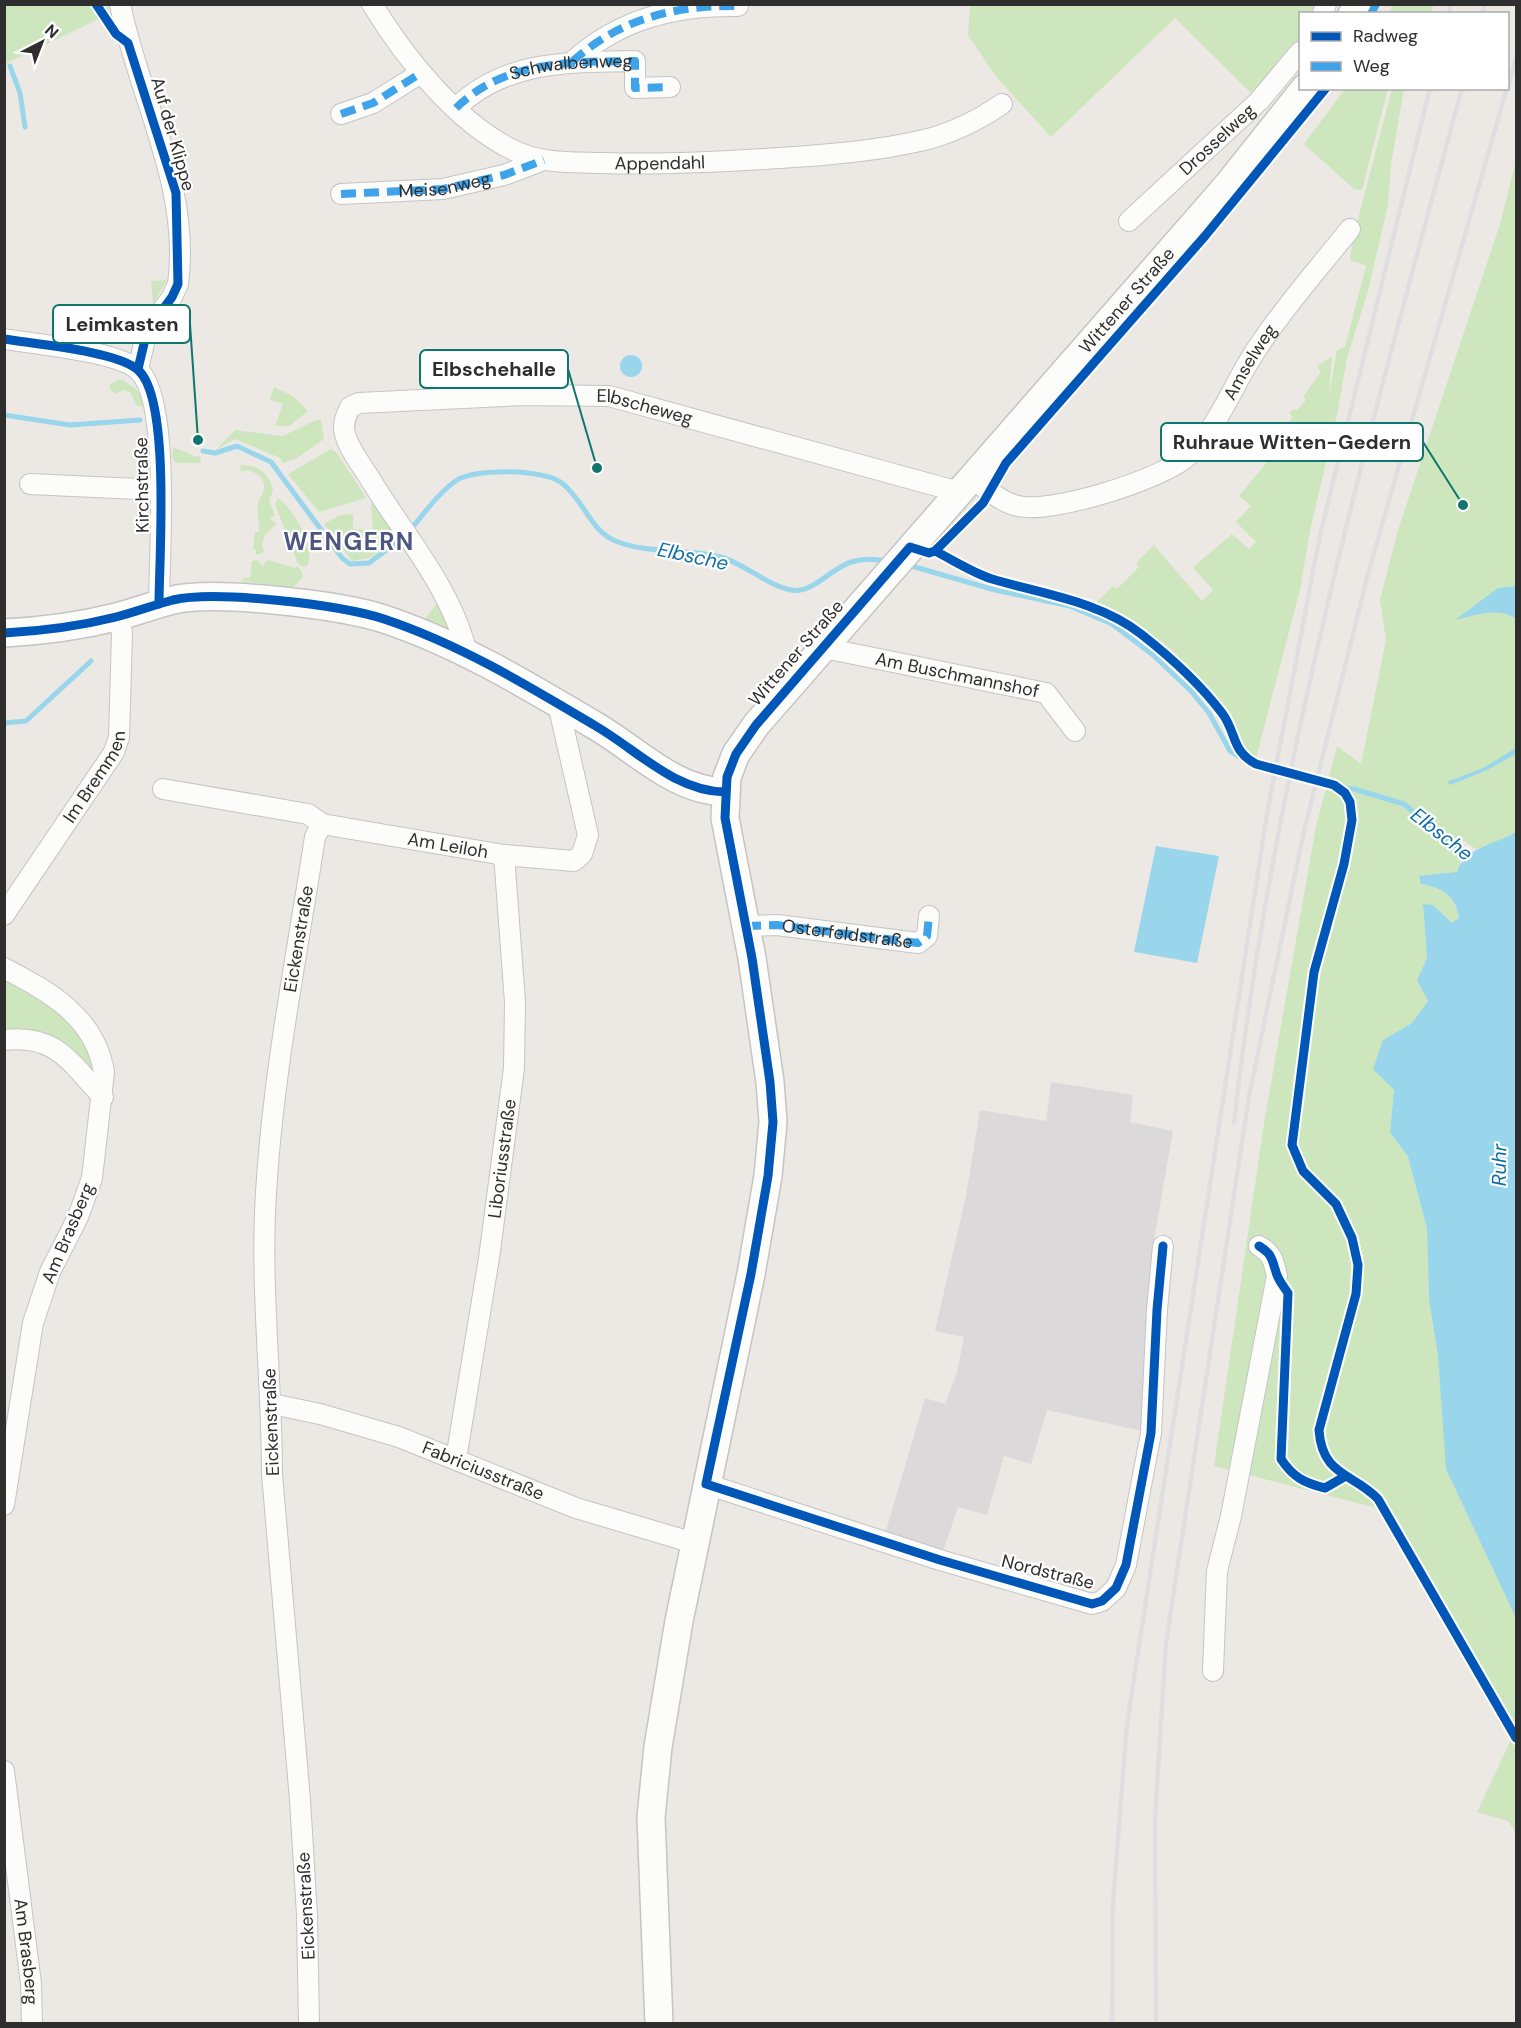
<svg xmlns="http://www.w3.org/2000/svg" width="1521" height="2028" font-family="'DM Sans',sans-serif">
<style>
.industrial{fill:#dcd9db}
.green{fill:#cee6be}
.water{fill:#99d6ec}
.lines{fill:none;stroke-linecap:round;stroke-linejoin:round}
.stream{stroke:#99d6ec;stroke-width:5}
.street-casing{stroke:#c5c4c5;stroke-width:22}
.secondary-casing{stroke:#c5c4c5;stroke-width:30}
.street{stroke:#fcfcfb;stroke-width:20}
.secondary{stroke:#fcfcfb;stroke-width:27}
.rail{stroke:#dfdfe1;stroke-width:4.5}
.quiet{stroke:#3ea3eb;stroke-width:8;stroke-dasharray:15 8;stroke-linecap:butt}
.cycleway-casing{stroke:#fff;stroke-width:13}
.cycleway{stroke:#0057b8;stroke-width:9}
.labels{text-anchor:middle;stroke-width:4.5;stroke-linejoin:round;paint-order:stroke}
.street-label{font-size:18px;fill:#2e2e2e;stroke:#fff}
.water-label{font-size:20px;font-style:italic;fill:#0d6fa3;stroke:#fff}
.district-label{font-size:24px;font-weight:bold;letter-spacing:1.5px;fill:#4d5680;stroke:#fff}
.leader{fill:none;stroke:#0f766e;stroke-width:2}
.callout-dot{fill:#0f766e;stroke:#fff;stroke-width:2}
.callout{fill:#fff;stroke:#0f766e;stroke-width:2}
.callout-label{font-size:20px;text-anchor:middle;font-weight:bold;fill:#2e2e2e}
</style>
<rect width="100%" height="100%" fill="#ece8e4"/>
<polygon class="industrial" points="1051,1082 1133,1095 1130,1122 1173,1131 1152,1251 1151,1433 1047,1410 1031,1464 1004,1456 987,1515 958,1507 940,1560 883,1541 925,1398 945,1404 957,1372 964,1337 935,1331 966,1196 980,1110 1046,1121"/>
<g class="green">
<polygon points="5,4 109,5 109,14 5,64"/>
<polygon points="970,5 1318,5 1318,13 1300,14 1300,49 1259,101 1175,18 1051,137 997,78 968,35"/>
<polygon points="1393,5 1393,4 1434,5 1430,13 1389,13"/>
<polygon points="1345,89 1388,89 1362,190 1354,189 1304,144"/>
<polygon points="1392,89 1404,89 1391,164 1388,205 1368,291 1347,358 1338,410 1310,531 1300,590 1256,758 1244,749 1227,708 1171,649 1138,624 1097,602 1113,586 1117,589 1139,567 1136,563 1154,545 1202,601 1213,590 1193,567 1232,534 1249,549 1256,542 1236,522 1251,506 1239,496 1286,439 1280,432 1293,417 1289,413 1293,409 1297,410 1306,400 1303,397 1321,372 1317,366 1332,356 1329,396 1337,350 1345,347 1366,266 1350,260 1353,238"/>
<path d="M1516,160V853L1496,843L1476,849L1461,839L1463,851L1458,872L1421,884C1442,888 1456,895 1459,918L1452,923L1433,905H1423L1427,958L1417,980L1428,1001L1412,1023L1383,1040L1394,1090L1390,1132L1408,1157L1415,1180L1427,1228L1429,1300L1438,1356L1498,1577L1516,1618V1728L1392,1512L1214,1466L1264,1123L1316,826L1337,746L1361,764L1386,640L1380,600L1398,530L1501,221Z"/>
<polygon points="167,280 153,304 151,281"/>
<polygon points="122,379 137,390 146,407 137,406 130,392 124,390 115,394 110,389 110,384"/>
<polygon points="274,387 293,396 308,411 289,426 275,426 283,404 270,400"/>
<polygon points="316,420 321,420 324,439 297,458 283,463 280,458 235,439 217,449 235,430 283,436"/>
<polygon points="173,447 197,457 200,455 201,463 176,463 172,458"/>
<polygon points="331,449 337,453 366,498 319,512 288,474"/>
<path d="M240,465C258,465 268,472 273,490L269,501L275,515L270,519L277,524L265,534L262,546L264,552L256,555V549H253L255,532H259C260,521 256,516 258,504C261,492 268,490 261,477L250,470L241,471Z"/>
<path d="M278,498C292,507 319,552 306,567L298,564L275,504Z"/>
<polygon points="377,501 397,536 395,541 369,558 352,561 324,524 340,515 353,514 353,529 373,530 371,504"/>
<polygon points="258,560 262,566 268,560 295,568 297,566 302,572 303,578 293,587 242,581 243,578 250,578 252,561"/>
<polygon points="435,594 447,626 446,637 419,628 436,604"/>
<path d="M5,979L41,996L83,1036L95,1068L92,1071C65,1049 42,1024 5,1030Z"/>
<polygon points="1512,1738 1516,1753 1516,1833 1508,1821 1477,1812"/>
</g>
<g class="water">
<circle cx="631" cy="366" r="11"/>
<path d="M1516,586V618C1495,607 1477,615 1455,620L1498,588Z"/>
<polygon points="1516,748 1516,754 1487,770 1450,785 1447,782 1483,768"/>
<path d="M1516,832V1618L1446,1469L1438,1356L1429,1300L1427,1228L1408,1157L1390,1132L1394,1090L1373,1069L1383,1040L1412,1023L1428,1001L1417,980L1427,958L1423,904L1433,905L1452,923L1459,918C1456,895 1442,888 1421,884L1419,876L1457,872C1464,847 1497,844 1516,832Z"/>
<polygon points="1156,846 1219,856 1197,963 1134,952"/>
</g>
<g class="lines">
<g class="stream">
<polyline points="10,66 20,93 25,127"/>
<polyline points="4,415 70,425 140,420"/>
<polyline points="203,451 215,453 237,446 271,462 342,558 350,564 369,563 404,537"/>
<path d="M410,530C424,514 439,492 457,480C476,468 544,469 562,483C584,500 591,533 618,542C651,554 687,548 721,557C745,564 766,585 791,590C813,594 831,568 851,562C864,558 874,559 887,561"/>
<polyline points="908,565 995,590 1070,606 1112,624 1153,655 1191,691 1209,713 1230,751 1253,766"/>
<polyline points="4,723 26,721 91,661"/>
<polyline points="1332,787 1354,789 1404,804 1472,861"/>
</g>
<defs>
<g id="street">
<path d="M120,4C139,98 191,187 178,284L172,297L147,331L138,369"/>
<path id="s1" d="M372,4C405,58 456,122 513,150C541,164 573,162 602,163C662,165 720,162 780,158C827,155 877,151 924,140C953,133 977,121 1002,104"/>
<polyline points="1323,14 1326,4"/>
<path d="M572,62C619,19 675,5 738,6"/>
<path d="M456,108C505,60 570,62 635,61V88L670,87"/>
<polyline points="341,114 373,103 421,73"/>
<polyline points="341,194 443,189 504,175 544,160"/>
<path id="s2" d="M1129,221L1259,101L1300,52"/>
<path d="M4,339C34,344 117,351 138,370C171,398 159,559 159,604"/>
<path id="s3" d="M971,478C986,488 1000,502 1018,506C1052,514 1164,479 1189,455C1220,425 1234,382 1258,347C1285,306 1319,268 1350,229"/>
<polyline points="30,484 159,490"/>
<path id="s4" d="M824,648L1046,693L1075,731"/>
<path id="s5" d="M467,654C453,591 405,536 372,482C363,467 349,450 345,434C342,425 346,416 350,407L359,403L523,395L609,396L959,492"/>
<path id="s6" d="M163,789L308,814L322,824L504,855L574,861L582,854L588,835L558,704"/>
<path id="s7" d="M4,915L114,752L119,737L122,634L119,616"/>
<path id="s8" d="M746,926L777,925L918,943L927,936L929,916"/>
<path d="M4,968C50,992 95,1017 104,1072L92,1178L78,1217L50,1272L33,1323L4,1505"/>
<path d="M4,1040C57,1034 70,1063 103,1097"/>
<path id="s9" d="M272,1404L320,1414L399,1437L576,1508L694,1543"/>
<path id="s10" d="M456,1459L489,1258L514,1068L515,1002L504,855"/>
<polyline points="706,1484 940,1560 1092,1604 1102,1601 1116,1588 1126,1565 1151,1433 1157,1310 1163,1246"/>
<path d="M1213,1671L1217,1571L1231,1516L1277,1276C1274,1262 1272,1253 1259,1246"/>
<path id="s11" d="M4,1771L31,1984L32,2024"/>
<path id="s12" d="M309,2024L307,1915L300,1800L272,1474C272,1380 260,1287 266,1193C273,1073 297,955 315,837L322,824"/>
</g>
<g id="secondary">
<polyline points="1352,14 1357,4"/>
<path d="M4,633C43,631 80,626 116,617C135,612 154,605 173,600C217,590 341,605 384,619C459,644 527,685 594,725C636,749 674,791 725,792"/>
<path id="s13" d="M659,2024L651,1817L658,1747L679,1621L751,1274L768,1176L773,1122L770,1082L752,958L725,818L727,777L736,754L756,725L1226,187L1305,88"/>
</g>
</defs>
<use href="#street" class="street-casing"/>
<use href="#secondary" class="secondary-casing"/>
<use href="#street" class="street"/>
<use href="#secondary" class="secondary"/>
<g class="rail">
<polyline points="1449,14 1451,4"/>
<polyline points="1482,14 1485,4"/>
<polyline points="1508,88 1516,58"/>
<path d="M1234,1123C1273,772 1370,429 1462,88"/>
<polyline points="1112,2024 1113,1902 1127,1724 1267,814 1320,535 1430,88"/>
<polyline points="1156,2024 1155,1818 1166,1643 1249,1096 1304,831 1368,574 1507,88"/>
</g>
<g class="quiet">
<polyline points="1371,14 1376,4"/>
<path d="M572,62C619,19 675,5 738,6"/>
<path id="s14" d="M456,108C505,60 570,62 635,61V88L670,87"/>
<polyline points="341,114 373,103 421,73"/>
<path id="s15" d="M341,194L443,189L504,175L544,160"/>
<polyline points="746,926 777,925 918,943 927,936 929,916"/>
</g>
<defs>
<g id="cycleway">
<polyline points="96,4 116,34 128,43 176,193 178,284 172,297 147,331 138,369"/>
<path d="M4,339C34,344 117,351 138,370C171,398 159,559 159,604"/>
<polyline points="935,551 929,553 910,547 756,725 736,754 727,777 725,818 752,958 770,1082 773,1122 768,1176 751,1274 706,1484 940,1560 1092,1604 1102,1601 1116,1588 1126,1565 1151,1433 1157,1310 1163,1246"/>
<path d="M935,551C953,560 973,573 992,579C1042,594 1099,601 1141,634C1169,656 1200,684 1222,713C1237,733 1231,751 1256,764L1334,785L1345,793L1350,802L1352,820L1344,864L1314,972L1292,1145L1303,1171L1336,1204L1352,1238L1358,1265L1356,1294L1319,1430C1322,1476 1353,1473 1378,1499L1516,1738"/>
<polyline points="935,551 983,503 1006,463 1205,236 1326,88"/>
<path d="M4,633C43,631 80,626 116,617C135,612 154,605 173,600C217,590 341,605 384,619C459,644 527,685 594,725C636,749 674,791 725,792"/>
<path d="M1259,1246C1273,1254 1272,1261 1277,1275C1279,1281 1284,1287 1288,1293L1281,1459C1293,1477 1304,1483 1325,1488L1344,1477"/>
</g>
</defs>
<use href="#cycleway" class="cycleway-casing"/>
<use href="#cycleway" class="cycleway"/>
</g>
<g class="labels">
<g class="street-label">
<text dy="6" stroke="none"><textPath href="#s14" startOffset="126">Schwalbenweg</textPath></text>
<text transform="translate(173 134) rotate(74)" y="6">Auf der Klippe</text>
<text dy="6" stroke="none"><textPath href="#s2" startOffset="120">Drosselweg</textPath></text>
<text dy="6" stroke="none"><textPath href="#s1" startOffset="354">Appendahl</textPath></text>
<text dy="6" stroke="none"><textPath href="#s15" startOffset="104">Meisenweg</textPath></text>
<text dy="6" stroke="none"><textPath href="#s13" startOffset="1886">Wittener Straße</textPath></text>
<text dy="6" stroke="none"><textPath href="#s3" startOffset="348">Amselweg</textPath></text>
<text dy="6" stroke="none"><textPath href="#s5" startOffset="578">Elbscheweg</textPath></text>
<text transform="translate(142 485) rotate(-91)" y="6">Kirchstraße</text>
<text transform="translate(796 653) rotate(-49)" y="6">Wittener Straße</text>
<text dy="6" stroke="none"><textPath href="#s4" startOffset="136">Am Buschmannshof</textPath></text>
<text dy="6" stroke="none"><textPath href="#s7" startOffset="166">Im Bremmen</textPath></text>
<text dy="6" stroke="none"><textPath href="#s6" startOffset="292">Am Leiloh</textPath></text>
<text dy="6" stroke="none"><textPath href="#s8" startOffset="102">Osterfeldstraße</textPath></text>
<text dy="6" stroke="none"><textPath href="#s12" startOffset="1089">Eickenstraße</textPath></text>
<text dy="6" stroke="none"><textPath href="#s10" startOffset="304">Liboriusstraße</textPath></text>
<text transform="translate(68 1233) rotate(-67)" y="6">Am Brasberg</text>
<text transform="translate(271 1422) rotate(-92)" y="6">Eickenstraße</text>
<text dy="6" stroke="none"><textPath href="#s9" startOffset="222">Fabriciusstraße</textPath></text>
<text transform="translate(1048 1572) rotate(14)" y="6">Nordstraße</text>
<text transform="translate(306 1906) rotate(-93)" y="6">Eickenstraße</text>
<text dy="6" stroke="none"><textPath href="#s11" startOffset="182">Am Brasberg</textPath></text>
</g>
<g class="water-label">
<text transform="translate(693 556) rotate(12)" y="7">Elbsche</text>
<text transform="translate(1442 834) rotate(38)" y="7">Elbsche</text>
<text transform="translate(1499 1165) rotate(-89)" y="7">Ruhr</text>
</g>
<g class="district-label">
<text x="349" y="550">WENGERN</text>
</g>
</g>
<path class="leader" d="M198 440L190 324M597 468L568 369M1463 505L1423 442"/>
<g class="callout-dot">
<circle cx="198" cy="440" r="6"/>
<circle cx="597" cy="468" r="6"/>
<circle cx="1463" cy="505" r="6"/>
</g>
<g class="callout">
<rect x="53" y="305" width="137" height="38" rx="6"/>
<rect x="420" y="350" width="148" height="38" rx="6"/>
<rect x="1161" y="423" width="262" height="38" rx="6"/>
</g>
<g class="callout-label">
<text x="122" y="331">Leimkasten</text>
<text x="494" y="376">Elbschehalle</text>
<text x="1292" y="449">Ruhraue Witten-Gedern</text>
</g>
<rect width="1521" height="2028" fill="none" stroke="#2e2e2e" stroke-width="12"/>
<rect x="1299" y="12" width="210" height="78" fill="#ffffff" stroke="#ababab" stroke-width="1.5"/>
<rect x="1311" y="32" width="30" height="9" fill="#0057b8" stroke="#ababab" stroke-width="1.5"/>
<text x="1353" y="42" font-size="18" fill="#2e2e2e">Radweg</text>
<rect x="1311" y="62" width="30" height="9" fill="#3ea3eb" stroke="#ababab" stroke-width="1.5"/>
<text x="1353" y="72" font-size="18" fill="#2e2e2e">Weg</text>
<g transform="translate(42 42) rotate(42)" stroke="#ffffff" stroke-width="4.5" paint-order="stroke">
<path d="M0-4.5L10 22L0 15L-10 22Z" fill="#2e2e2e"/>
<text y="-9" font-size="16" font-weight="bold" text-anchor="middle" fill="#2e2e2e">N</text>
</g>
</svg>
